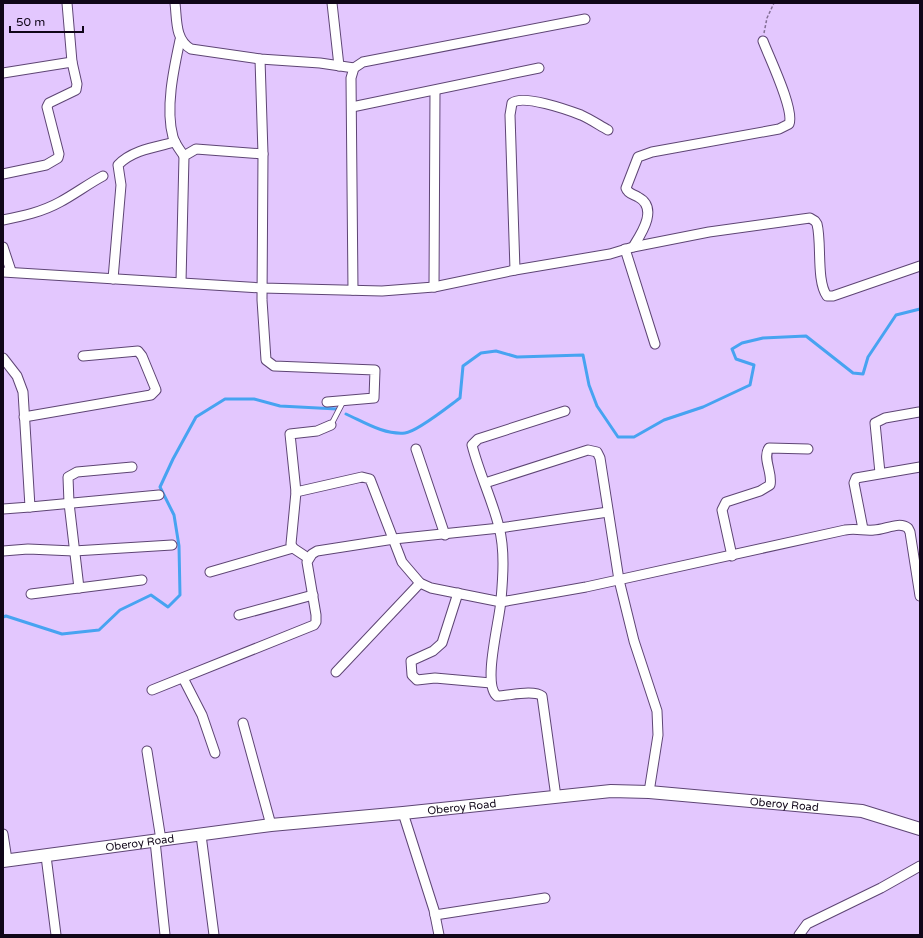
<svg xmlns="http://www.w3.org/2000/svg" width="923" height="938" font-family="'Varela Round',sans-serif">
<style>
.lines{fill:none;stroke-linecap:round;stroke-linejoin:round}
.stream{stroke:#47a3f1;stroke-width:3}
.service-casing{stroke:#5e4574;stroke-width:6}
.minor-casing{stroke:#5e4574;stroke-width:11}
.tertiary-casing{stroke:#5e4574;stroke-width:14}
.path{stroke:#826e94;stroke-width:1.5;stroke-dasharray:3 2;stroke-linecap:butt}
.service{stroke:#fff;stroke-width:4.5}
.minor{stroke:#fff;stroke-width:9}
.tertiary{stroke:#fff;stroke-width:12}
.labels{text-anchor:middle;stroke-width:3;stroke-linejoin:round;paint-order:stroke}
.street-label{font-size:11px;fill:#100618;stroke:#e3c7fe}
</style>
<rect width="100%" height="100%" fill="#e3c7fe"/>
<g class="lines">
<g class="stream">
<path d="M346,414C364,422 384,435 405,433C417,432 449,406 460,398L463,366L481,353L496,351L517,357L583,355L589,385L597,406L618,437H634L664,420L703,407L750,385L754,365L736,359L732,349L742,343L763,338L806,336L853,373L863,374L868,357L896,315L920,309"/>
<polyline points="3,617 6,616 62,634 99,630 120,610 151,595 168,607 180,595 179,546 174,515 160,487 173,459 196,417 225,399 254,399 280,406 337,409"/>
</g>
<defs>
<polyline id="service" points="331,425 344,400"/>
<g id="minor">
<path d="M175,3C177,20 175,40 191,49L260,59L320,63L354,68"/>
<polyline points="332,3 339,66"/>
<path d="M180,40C174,68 165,108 173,137C175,144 180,150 184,156"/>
<polyline points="260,59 263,154 262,300 266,360 274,366 375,370 374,398 327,402"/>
<polyline points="3,73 72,62"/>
<polyline points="352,107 539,68"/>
<polyline points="3,174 46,165 58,158 59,154 47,107 49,103 76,90 77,84 72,62 67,3"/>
<path d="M3,220C23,216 42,212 60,202C75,194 88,184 103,176"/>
<polyline points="3,247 11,271"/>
<path d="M633,247L709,232L810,218L815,221L817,224C822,243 816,281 827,296H833L920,266"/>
<polyline points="625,249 655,344"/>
<path d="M515,270L510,115L512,103C523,94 568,110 581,115C590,119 599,125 608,130"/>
<path d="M3,272L262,288L382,291L434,287L515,270L610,254L633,247C641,234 659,208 638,197C633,194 628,194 626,188L638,157L652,152L779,129L789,124C795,110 769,57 763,41"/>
<path d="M113,279L121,185L118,165C132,150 156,147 175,142"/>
<polyline points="181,282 184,156 196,149 263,154"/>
<polyline points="434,287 435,91"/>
<polyline points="353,290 351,78 354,68 363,62 585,19"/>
<polyline points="3,358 17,376 23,392 30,507 3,509"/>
<polyline points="24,417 151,395 156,390 142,356 138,351 83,356"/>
<polyline points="416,449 445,535"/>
<polyline points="880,473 875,423 885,418 919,412"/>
<polyline points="485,483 588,450 597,452 600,458 619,580 634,641 657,711 658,735 649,792"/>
<path d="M296,492L362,477L370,479L402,562L420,583L431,588L501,602L586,587L845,530C856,528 864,531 874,530C885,530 899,521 908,528L910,532L920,596"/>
<polyline points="30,507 159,495"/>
<polyline points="863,529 854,483 856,478 920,467"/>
<polyline points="3,551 28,549 74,551 172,545"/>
<path d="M732,556L722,510L726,502L760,491L770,485C773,473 762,458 769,448L808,449"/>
<polyline points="308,558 293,548 291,544 296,492 290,434 317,431 331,425"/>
<polyline points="210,572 293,548"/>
<polyline points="79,588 69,503 68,477 77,472 132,467"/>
<polyline points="458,593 442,643 433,651 411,661 412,675 417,680 435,678 491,683"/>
<polyline points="31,594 142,580"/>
<polyline points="239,615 313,595"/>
<polyline points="336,672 420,583"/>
<polyline points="183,678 202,715 215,753"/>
<polyline points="152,690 314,625 316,622 316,615 307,562 312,554 317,551 394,539 500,528 608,512"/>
<polyline points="243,723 271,825"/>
<polyline points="147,751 161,840"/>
<path d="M556,797L542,696C533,689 508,696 497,696C482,685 500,619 501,600C503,577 505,550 499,527C492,499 479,473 472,445L478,439L565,411"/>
<polyline points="403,813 434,910 439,935"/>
<polyline points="3,834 7,860"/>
<polyline points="201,835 214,935"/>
<polyline points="155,841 165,935"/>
<polyline points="46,856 56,935"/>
<polyline points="435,915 545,898"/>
<polyline points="799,935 807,924 881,888 920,866"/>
</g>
<g id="tertiary">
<path id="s1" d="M3,861L271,825L403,813L611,791L649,792L862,811L920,829"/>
</g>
</defs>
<use href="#service" class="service-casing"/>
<use href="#minor" class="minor-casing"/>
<use href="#tertiary" class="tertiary-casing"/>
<polyline class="path" points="764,33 767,18 774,3"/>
<use href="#service" class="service"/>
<use href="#minor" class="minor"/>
<use href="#tertiary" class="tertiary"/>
</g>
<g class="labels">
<g class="street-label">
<text dy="4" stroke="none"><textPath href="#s1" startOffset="786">Oberoy Road</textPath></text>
<text dy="4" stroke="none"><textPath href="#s1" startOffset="462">Oberoy Road</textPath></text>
<text dy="4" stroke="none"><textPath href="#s1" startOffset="138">Oberoy Road</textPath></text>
</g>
</g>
<rect width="923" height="938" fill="none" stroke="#100618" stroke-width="8"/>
<path d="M10 26v6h73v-6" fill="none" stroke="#100618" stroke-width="2"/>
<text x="16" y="26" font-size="12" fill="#100618" stroke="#e3c7fe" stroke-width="3" paint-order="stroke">50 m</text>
</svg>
